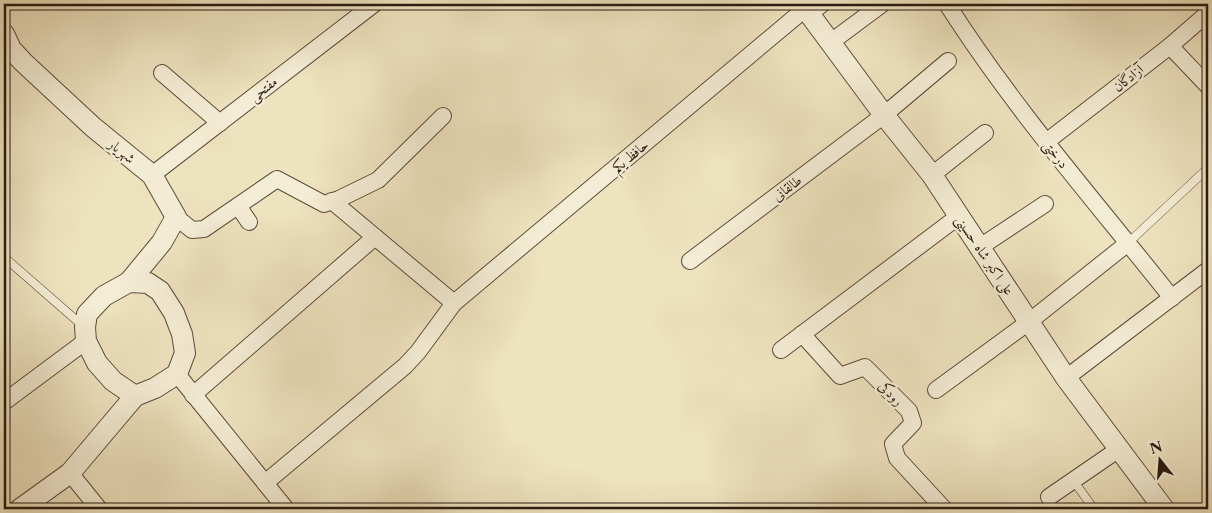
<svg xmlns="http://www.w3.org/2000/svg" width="1212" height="513" font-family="'Libre Caslon Text',Amiri,serif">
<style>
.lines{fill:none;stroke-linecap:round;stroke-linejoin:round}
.service-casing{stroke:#5c4c3c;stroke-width:9}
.minor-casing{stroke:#5c4c3c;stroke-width:18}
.tertiary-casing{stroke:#5c4c3c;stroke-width:22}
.service{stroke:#f4edd5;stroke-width:8}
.minor{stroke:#f4edd5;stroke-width:16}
.tertiary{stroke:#f4edd5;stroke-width:20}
.labels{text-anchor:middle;stroke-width:4.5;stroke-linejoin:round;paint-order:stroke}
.street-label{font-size:14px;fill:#2b1a11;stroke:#f4edd5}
</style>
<rect width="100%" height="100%" fill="#eee3bf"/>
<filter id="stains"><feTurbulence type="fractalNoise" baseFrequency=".004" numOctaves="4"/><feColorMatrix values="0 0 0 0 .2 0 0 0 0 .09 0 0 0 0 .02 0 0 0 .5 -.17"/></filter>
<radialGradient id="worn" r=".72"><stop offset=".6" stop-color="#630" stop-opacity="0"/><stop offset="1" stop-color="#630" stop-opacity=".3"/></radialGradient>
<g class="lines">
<defs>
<g id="service">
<polyline points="1128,243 1208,168"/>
<polyline points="4,257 83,326"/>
<polyline points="1073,480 1094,509"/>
</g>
<g id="minor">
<path d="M947,4C1014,109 1095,201 1172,298"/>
<polyline points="810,13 822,4"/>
<polyline points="831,42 882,4"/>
<polyline points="1170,46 1208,86"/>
<polyline points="162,73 220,123"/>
<polyline points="1046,142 1170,46 1208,13"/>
<polyline points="152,175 374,4"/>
<polyline points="932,175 985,133"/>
<polyline points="332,201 454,303"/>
<polyline points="238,206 249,222"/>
<polyline points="176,217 192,230 204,229 277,179 324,204 339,199 378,180 443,116"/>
<polyline points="980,247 1045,204"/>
<polyline points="690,261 884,115 948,61"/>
<polyline points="802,334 840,376 865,367 909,411 913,423 893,444 897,458 944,509"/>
<polyline points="781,350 959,216"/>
<polyline points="177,374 286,509"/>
<polyline points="1066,378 1208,270"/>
<polyline points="936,390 1030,321 1128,243"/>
<polyline points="193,395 375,237"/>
<polyline points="4,402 86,341"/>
<polyline points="70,473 99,509"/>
<polyline points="265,483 405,366 418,352 454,303 806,8"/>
<polyline points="1049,497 1119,449"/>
</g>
<g id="tertiary">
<polyline points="802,4 884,115 932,175 1066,378 1164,509"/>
<polyline points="4,34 11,49 23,62 93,127 152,175 176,217 162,242 129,282"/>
<polyline points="20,509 70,473 135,396 155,388 177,374 185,353 182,334 174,313 160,291 148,283 129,282 104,296 87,314 85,327 86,341 97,363 113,381 135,396"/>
</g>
</defs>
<use href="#service" class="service-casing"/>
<use href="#minor" class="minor-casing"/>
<use href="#tertiary" class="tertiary-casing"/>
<use href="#service" class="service"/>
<use href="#minor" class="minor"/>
<use href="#tertiary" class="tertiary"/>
</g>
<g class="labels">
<g class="street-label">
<text transform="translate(1128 78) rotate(-38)" y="5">آزادگان</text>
<text transform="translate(263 89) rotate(-38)" y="5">مفتحی</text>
<text transform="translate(122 151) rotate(39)" y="5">شهریار</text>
<text transform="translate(1056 154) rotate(51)" y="5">درختی</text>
<text transform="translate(630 156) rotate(-40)" y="5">حافظ یکم</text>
<text transform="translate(787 188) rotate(-37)" y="5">طالقانی</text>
<text transform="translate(985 255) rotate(56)" y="5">علی اکبر شاه حسینی</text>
<text transform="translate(891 393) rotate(45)" y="5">رودکی</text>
</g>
</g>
<rect width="1212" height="513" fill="none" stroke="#eee3bf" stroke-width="20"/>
<rect x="5" y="5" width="1202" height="503" fill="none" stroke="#2b1a11" stroke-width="2.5"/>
<rect x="10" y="10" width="1192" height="493" fill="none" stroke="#2b1a11"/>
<g transform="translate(1160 460) rotate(343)" stroke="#f4edd5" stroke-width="4" paint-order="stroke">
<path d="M0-4L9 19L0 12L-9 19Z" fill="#2b1a11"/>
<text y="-8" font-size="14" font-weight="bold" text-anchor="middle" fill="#2b1a11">N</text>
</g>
<rect width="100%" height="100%" filter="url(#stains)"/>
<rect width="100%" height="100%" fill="url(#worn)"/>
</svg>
